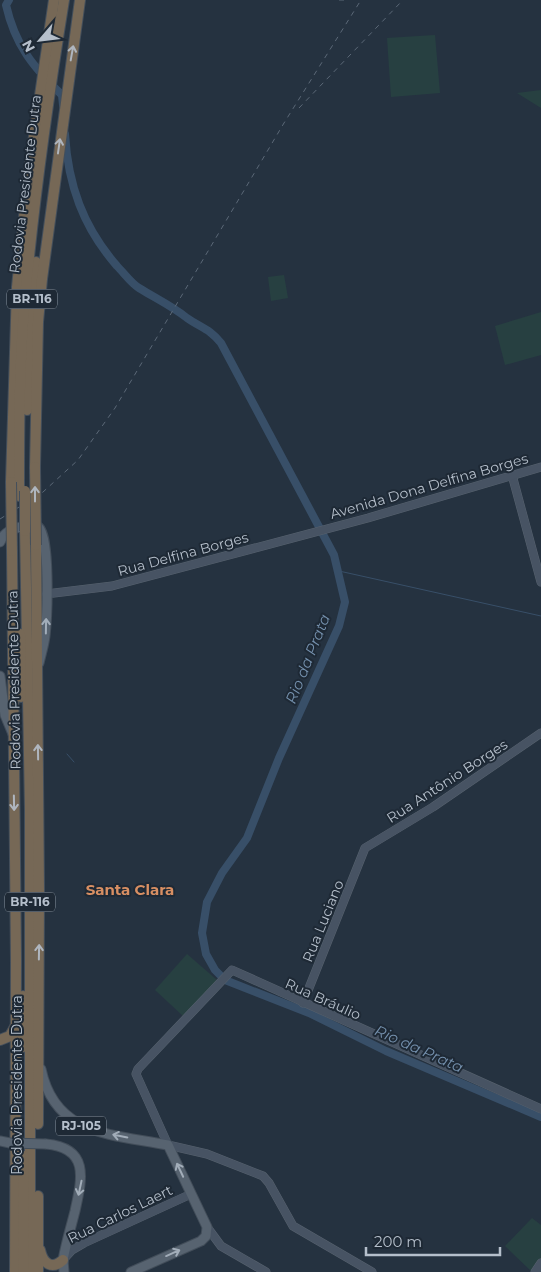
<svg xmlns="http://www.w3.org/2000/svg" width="541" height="1272" font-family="Montserrat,sans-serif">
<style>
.green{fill:#274041}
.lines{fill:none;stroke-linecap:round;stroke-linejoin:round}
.stream{stroke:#384f68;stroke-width:1}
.river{stroke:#384f68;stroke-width:8}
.secondary-casing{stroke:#57626e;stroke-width:9}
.primary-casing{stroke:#424d59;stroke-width:11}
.highway-casing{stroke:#444f5b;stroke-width:12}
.secondary{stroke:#475363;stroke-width:8}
.primary{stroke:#576370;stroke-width:9}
.highway{stroke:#766856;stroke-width:10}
.rail{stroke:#5b6877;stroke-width:1;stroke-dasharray:5 5;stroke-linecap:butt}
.primary-bridge-casing{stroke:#424d59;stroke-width:11;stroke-linecap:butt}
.highway-bridge-casing{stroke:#444f5b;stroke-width:12;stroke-linecap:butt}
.primary-bridge{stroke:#576370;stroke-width:9}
.highway-bridge{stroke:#766856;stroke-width:10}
.oneway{stroke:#afb6bf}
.oneway2{stroke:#a2adb9}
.labels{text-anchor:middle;stroke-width:4;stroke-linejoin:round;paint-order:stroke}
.shield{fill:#1e2935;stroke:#88929e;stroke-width:1}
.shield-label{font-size:12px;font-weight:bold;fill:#b5bfcb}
.street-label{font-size:14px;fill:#b5bfcb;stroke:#1e2935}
.water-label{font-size:15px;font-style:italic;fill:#7591ae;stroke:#1e2935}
.neighbourhood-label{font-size:15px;font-weight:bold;fill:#d88f63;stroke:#1e2935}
</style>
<rect width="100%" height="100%" fill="#253240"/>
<g class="green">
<polygon points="435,35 440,93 391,97 387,38"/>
<polygon points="541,90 541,108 517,93"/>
<polygon points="284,275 288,298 271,301 268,277"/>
<polygon points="541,312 541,355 505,365 495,326"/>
<polygon points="187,954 217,980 183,1016 155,990"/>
<polygon points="532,1218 541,1225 541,1262 532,1272 505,1246"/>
</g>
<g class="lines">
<g class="stream">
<polyline points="339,571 541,616"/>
<polyline points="67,754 74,762"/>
</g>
<g class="river">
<path d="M9,0L6,5C15,45 33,67 62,95L63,105"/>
<path d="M65,134C68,185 83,227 117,266C124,273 131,283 139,288C155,298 172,306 187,318C201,328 209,328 221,343L334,555L345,602L339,626L279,758L247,838L222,873L207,902L202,933L206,954L215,970L225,980L309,1013L386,1051L541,1117"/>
</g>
<defs>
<g id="secondary">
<polyline points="512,475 541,582"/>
<polyline points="46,594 112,586 368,518 541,467"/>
<polyline points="303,1003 365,848 433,807 541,733"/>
<polyline points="207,1227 221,1246 266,1272"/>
<polyline points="63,1260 72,1250 84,1243 191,1194"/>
<polyline points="372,1272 293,1226 269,1183 263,1176 207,1154 168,1145 136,1074 138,1069 232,970 541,1109"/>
<polyline points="535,1272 541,1263"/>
</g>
<g id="primary">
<path d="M0,542C6,527 22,526 37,526C51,531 47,619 45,636C44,645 41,654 39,663"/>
<polyline points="0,676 5,715 13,734"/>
<path d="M41,1069C55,1136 112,1134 168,1145L207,1227L206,1236L201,1241L131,1272"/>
<polyline points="0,1141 10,1143"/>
<path d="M46,1144C90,1148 82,1179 75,1211C71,1227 66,1243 63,1260L64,1272"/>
</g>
<g id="highway">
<polyline points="27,410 36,262"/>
<polyline points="35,467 38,322 42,279 80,0"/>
<polyline points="11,482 17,287 28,177 54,0"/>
<path d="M19,496C19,430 19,364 25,298C34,198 48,99 64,0"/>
<polyline points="25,531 30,811 30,1272"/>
<polyline points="36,545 39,891 38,1124"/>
<polyline points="12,551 16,961 15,1272"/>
<polyline points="20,634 21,697"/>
<polyline points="23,996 23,1047"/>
<polyline points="0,1040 10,1036 15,1027"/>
<path d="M40,1250C43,1264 52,1270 63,1260"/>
<polyline points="23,1272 24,1156"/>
<polyline points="38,1272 38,1196"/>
</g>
</defs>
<use href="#secondary" class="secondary-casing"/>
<use href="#primary" class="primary-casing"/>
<use href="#highway" class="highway-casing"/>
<use href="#secondary" class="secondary"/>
<use href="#primary" class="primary"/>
<use href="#highway" class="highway"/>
<g class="rail">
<polyline points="339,0 347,0"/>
<polyline points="299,108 403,0"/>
<polyline points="0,519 43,492 78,460 115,408 284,123 361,0"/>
</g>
<defs>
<polyline id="primary-bridge" points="10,1143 46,1144"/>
<g id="highway-bridge">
<polyline points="35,467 36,545"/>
<polyline points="11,482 12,551"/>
<polyline points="25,491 25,531"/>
</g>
</defs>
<use href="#primary-bridge" class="primary-bridge-casing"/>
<use href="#highway-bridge" class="highway-bridge-casing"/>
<use href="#primary-bridge" class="primary-bridge"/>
<use href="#highway-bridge" class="highway-bridge"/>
</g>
<defs><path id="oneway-shaft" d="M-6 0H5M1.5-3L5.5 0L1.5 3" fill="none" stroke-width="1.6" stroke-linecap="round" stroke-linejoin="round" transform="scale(1.25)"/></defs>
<g class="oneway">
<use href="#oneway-shaft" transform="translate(72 53) rotate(-80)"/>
<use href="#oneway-shaft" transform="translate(59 146) rotate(-82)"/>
<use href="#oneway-shaft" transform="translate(35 494) rotate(-90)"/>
<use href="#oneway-shaft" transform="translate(38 752) rotate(-91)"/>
<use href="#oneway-shaft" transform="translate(14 803) rotate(89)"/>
<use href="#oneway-shaft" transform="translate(39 952) rotate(-89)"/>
</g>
<g class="oneway2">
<use href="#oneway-shaft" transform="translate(46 626) rotate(-89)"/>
<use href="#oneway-shaft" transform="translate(120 1136) rotate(-169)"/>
<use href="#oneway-shaft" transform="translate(180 1170) rotate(-115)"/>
<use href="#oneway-shaft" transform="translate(80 1188) rotate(102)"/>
<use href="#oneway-shaft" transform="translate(173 1253) rotate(-24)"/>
</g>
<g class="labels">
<g class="shield">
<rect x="7" y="289.5" width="50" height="19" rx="4"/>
<rect x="5" y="892.5" width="50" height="19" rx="4"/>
<rect x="56" y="1116.5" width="50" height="19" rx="4"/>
</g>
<g class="shield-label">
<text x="32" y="303">BR-116</text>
<text x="30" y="906">BR-116</text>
<text x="81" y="1130">RJ-105</text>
</g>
<g class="street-label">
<text transform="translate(25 184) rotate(-83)" y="5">Rodovia Presidente Dutra</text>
<text transform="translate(429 486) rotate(-16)" y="5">Avenida Dona Delfina Borges</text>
<text transform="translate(183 554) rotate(-15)" y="5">Rua Delfina Borges</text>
<text transform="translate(14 680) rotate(-91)" y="5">Rodovia Presidente Dutra</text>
<text transform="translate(447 781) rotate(-33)" y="5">Rua Antônio Borges</text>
<text transform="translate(323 921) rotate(-68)" y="5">Rua Luciano</text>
<text transform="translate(323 999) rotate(24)" y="5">Rua Bráulio</text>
<text transform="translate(17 1085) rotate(-90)" y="5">Rodovia Presidente Dutra</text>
<text transform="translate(120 1214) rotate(-26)" y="5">Rua Carlos Laert</text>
</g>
<g class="water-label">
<text transform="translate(308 659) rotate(-68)" y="5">Rio da Prata</text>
<text transform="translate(419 1049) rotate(24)" y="5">Rio da Prata</text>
</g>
<g class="neighbourhood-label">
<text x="130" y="895">Santa Clara</text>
</g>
</g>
<g transform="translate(40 40) rotate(242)" stroke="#1e2935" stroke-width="4" paint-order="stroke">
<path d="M0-4L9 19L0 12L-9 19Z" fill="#b5bfcb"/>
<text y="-8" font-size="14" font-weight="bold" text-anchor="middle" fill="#b5bfcb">N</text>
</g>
<path d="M366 1247v8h134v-8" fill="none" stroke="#b5bfcb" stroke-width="2.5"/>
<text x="374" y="1247" font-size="15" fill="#b5bfcb" stroke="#1e2935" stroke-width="4" paint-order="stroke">200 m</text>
</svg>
